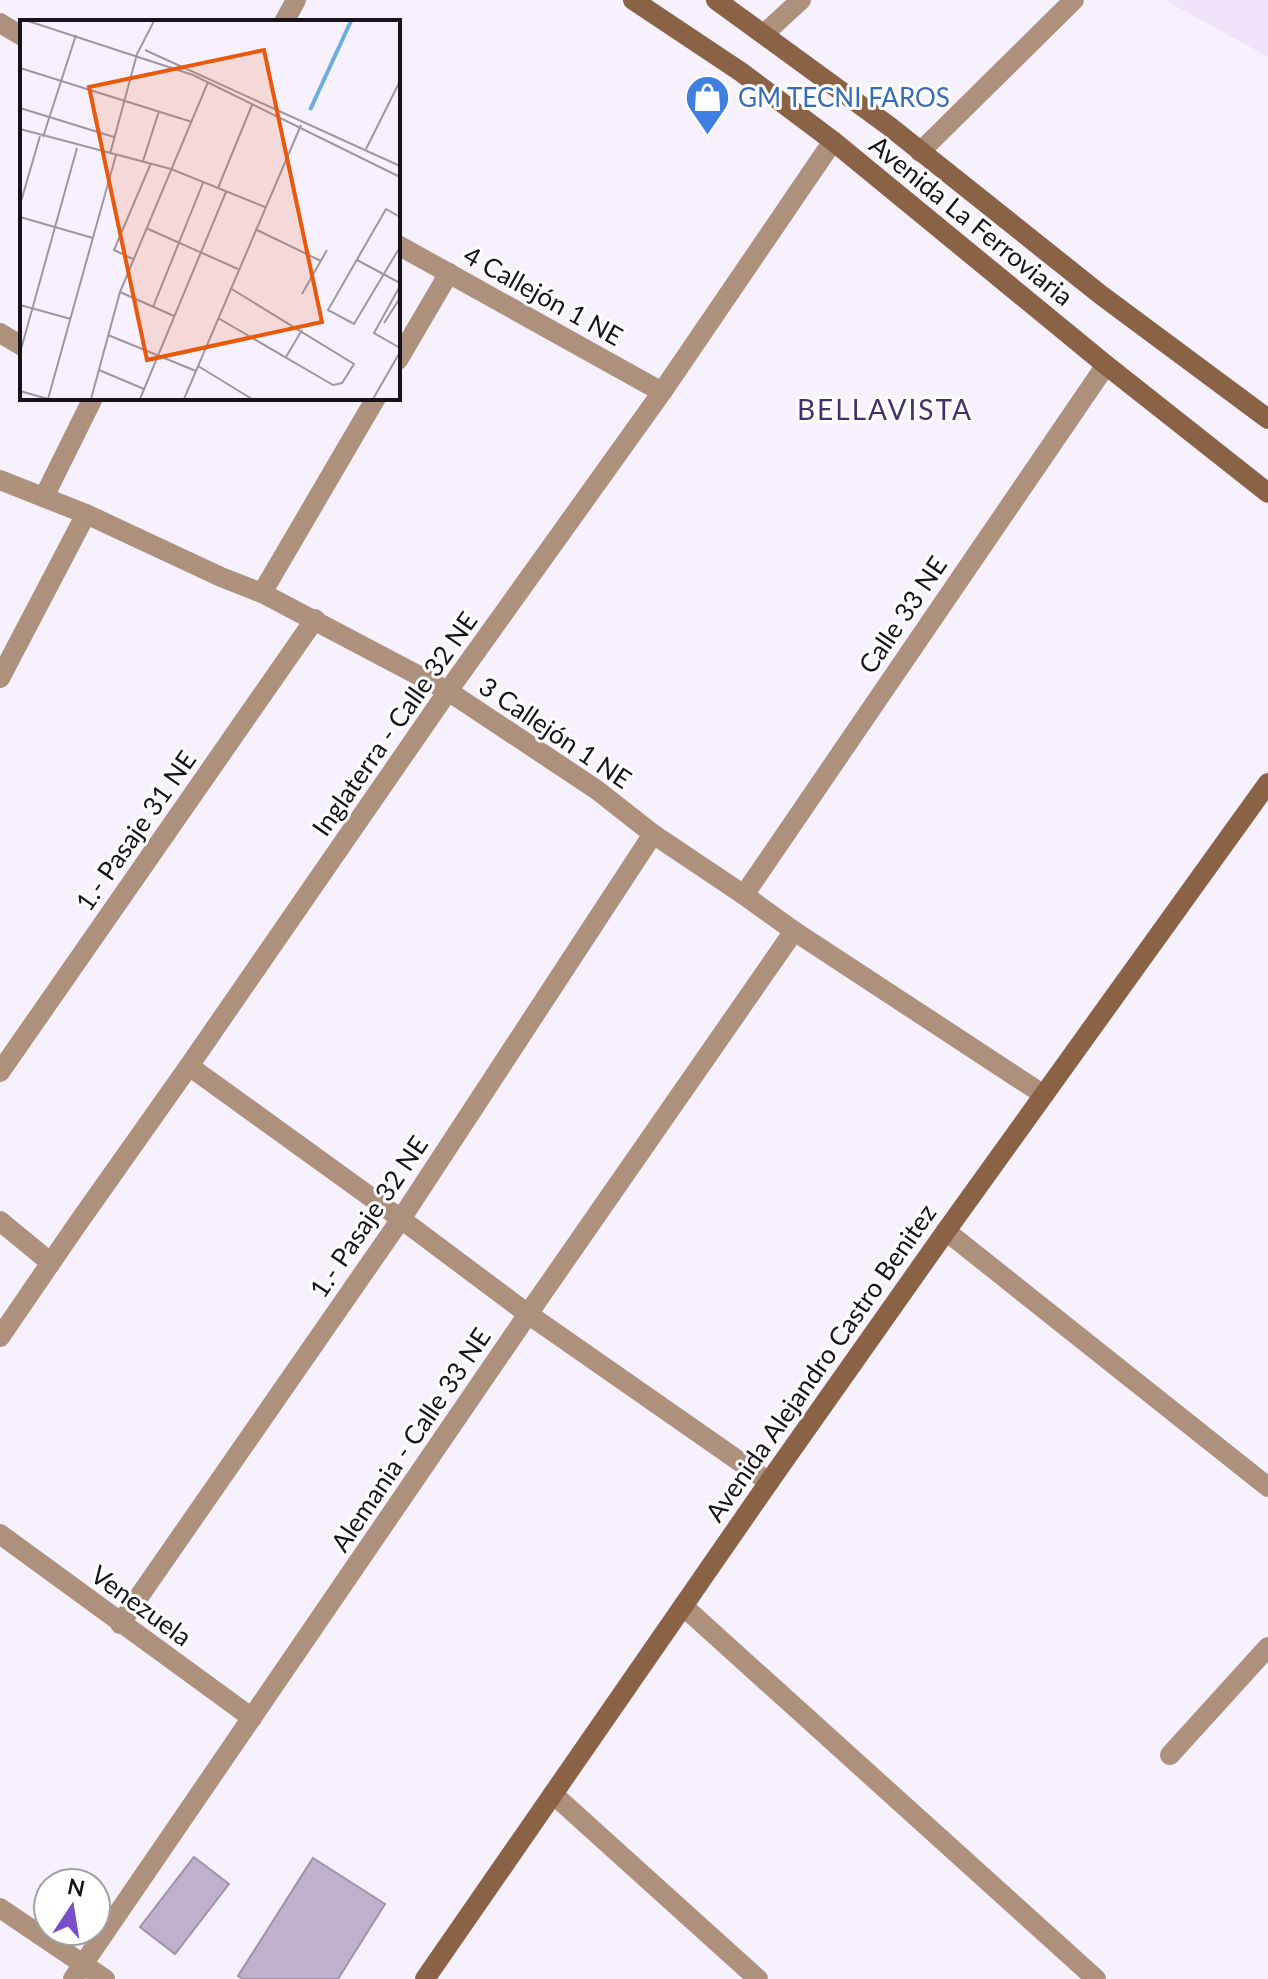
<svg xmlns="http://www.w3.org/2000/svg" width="1268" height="1979" font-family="Lato,sans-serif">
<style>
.built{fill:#efe3fa}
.building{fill:#bfb0cd;stroke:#a092ae;stroke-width:2}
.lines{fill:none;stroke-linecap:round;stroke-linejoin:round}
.lane{stroke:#ad917d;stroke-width:20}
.street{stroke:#ad917d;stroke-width:20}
.secondary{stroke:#8a6245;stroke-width:20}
.labels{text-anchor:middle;stroke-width:6;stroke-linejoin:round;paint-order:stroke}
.shop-label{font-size:26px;fill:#366cbe;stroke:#fff;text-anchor:start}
.street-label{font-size:26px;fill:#17121c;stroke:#fff}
.neighbourhood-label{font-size:28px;letter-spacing:2px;fill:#422f6b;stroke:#fff}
.inset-river{fill:none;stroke:#6baede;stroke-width:4}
.inset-road{fill:none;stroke:#9d97a3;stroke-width:2}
.view{fill:#e8590c;fill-opacity:0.15;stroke:#e8590c;stroke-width:4}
.inset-edge{fill:none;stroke:#17121c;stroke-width:4}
</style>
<rect width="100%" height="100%" fill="#f7f0fd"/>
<polygon class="built" points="1165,0 1268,0 1268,57"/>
<g class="building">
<polygon points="194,1857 229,1884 175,1954 140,1927"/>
<polygon points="313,1858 385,1904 338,1979 243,1979 238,1976"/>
</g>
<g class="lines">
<g class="lane">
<polyline points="764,34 801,0"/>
<polyline points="920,152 1074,0"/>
</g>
<g class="street">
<polyline points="284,22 296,0"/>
<polyline points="0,23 22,36"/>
<polyline points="398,245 662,392"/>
<polyline points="0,333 22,346"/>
<polyline points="398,360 449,273"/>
<polyline points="0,480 86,514 221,577 262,593 448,691 597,790 653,834 744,895 794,931 1044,1095"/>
<polyline points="44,497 93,398"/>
<polyline points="262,593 376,398"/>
<polyline points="0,678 86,514"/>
<polyline points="744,895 1106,365"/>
<polyline points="189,1066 401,1219 528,1314 769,1482"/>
<polyline points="0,1072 315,619"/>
<polyline points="0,1221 51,1263"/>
<polyline points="946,1231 1268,1487"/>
<polyline points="0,1337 76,1226 189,1066 448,691 662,392 833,141"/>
<polyline points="0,1534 252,1718"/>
<polyline points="683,1606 1096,1979"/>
<polyline points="120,1624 401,1219 653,834"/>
<polyline points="1170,1755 1268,1647"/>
<polyline points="553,1794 758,1979"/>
<polyline points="0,1908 105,1979"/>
<polyline points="73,1979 528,1314 794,931"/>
</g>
<g class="secondary">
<polyline points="633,0 741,72 833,141 1106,365 1268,493"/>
<polyline points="716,0 889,126 1101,295 1268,419"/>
<polyline points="425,1979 769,1482 946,1231 1268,783"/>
</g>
</g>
<defs>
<symbol id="shop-pin" viewBox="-11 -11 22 30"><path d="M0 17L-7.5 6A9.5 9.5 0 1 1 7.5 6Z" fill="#3f7fe0" stroke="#fff"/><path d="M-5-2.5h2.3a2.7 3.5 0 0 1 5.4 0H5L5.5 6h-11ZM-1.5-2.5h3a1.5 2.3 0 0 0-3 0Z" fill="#fff"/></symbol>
</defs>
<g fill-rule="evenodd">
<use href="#shop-pin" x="682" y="72" width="51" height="69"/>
</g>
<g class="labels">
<g class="shop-label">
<text x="738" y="107">GM TECNI FAROS</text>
</g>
<g class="street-label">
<text transform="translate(971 221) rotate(39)" y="9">Avenida La Ferroviaria</text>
<text transform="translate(543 296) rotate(29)" y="9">4 Callejón 1 NE</text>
<text transform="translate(903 615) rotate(-56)" y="9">Calle 33 NE</text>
<text transform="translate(395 724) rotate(-55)" y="9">Inglaterra - Calle 32 NE</text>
<text transform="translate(555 733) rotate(34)" y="9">3 Callejón 1 NE</text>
<text transform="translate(136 831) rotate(-55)" y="9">1.- Pasaje 31 NE</text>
<text transform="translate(369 1217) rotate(-56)" y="9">1.- Pasaje 32 NE</text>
<text transform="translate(821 1363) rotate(-55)" y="9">Avenida Alejandro Castro Benitez</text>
<text transform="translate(411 1440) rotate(-56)" y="9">Alemania - Calle 33 NE</text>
<text transform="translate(141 1606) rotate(36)" y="9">Venezuela</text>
</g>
<g class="neighbourhood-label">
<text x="885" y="420">BELLAVISTA</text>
</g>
</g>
<g transform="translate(20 20)">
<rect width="380" height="380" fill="#f7f0fd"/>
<path class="inset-river" d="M290,90L331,1"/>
<path class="inset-road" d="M8,1L173,55L380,157M125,30L380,146M0,48L172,102M0,88L94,117M0,109L151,149L245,187M23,117L56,15M346,129L380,61M90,134L117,34L134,1M123,141L139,91M198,168L232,85M0,185L20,116M0,197L73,218M380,197L366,189L308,290L334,304L380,227M126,208L218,249M235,209L301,241M113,239L94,230L131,143M337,240L380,263M380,266L354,313L380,328M100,272L154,296M282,274L307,230M0,285L51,299M133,287L183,163M198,298L313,365L322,363L334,344L210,268M364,303L380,278M88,315L176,351M0,333L57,128M266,337L282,310M178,346L232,379M79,350L124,369M0,371L28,379L96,135M71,379L100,272L188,62M120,379L206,172M164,379L281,105M353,379L380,332"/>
<path class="view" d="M244,30L302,302L127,340L69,67Z"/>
<rect width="380" height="380" class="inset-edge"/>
</g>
<g transform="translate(72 1907) rotate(12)"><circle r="38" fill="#ffffff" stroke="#a2a0a4" stroke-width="2"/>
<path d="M0-6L14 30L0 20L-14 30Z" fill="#794fc8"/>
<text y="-12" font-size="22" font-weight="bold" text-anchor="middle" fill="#17121c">N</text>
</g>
</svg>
